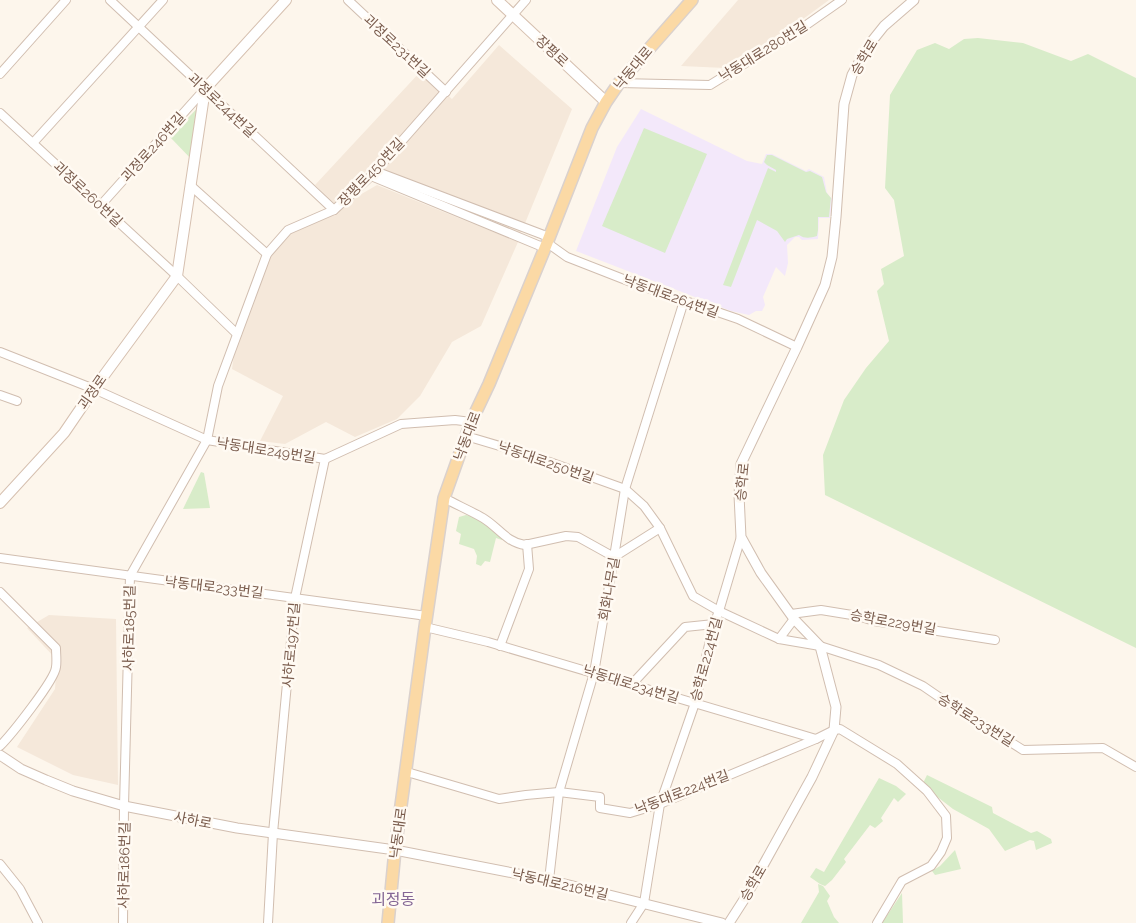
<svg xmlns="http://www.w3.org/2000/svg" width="1136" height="923" font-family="Raleway,'Noto Sans KR',sans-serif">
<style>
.residential{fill:#f5e8da}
.education{fill:#f3e8fa}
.green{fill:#d8ecc9}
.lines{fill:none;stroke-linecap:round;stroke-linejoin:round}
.minor-casing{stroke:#d1beb0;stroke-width:10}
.tertiary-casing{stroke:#d1beb0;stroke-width:11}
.secondary-casing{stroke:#d6c0b0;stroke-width:12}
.primary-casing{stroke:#dad1cd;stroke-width:14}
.minor{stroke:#fff;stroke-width:8}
.tertiary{stroke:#fff;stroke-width:9}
.secondary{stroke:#fff;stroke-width:10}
.primary{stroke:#fbd9a5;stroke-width:11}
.labels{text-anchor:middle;stroke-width:5;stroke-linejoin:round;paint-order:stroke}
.street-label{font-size:14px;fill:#7a5c4d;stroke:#fffaf3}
.quarter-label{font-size:16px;fill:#846695;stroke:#fffaf3}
</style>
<rect width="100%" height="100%" fill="#fdf6ec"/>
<g class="residential">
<polygon points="738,0 829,0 799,22 725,68 681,66"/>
<polygon points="499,45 572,109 521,233 366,171 335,204 315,185 421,71 452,99"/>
<polygon points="377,185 518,242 481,326 452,342 420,396 397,419 355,437 326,422 285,444 260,441 283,396 232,369 237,334 267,254 288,230 334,210"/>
<polygon points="49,615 116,619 118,785 73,775 17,747 55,689 57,660 27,628"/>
</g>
<polygon class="education" points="641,109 747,161 762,164 766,154 772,154 806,171 809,169 824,177 827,193 832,199 830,218 819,218 818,239 802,240 799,237 795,237 787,245 788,263 785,276 776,267 763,297 765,305 762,311 756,311 749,315 731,311 576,251 617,147"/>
<g class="green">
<polygon points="978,38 1023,43 1071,61 1088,54 1136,78 1136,648 825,495 823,455 844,400 866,368 889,341 877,291 884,284 881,269 904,256 894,200 885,188 890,95 917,50 935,43 949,49 964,39"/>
<polygon points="206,99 195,163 170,137"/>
<polygon points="644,128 707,154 665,253 602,226"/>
<path d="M767,155H772L806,172L810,171L822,177L826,192L831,198L829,217H818V230L817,236C810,238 805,239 799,235L787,239L785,242L777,231L757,220L731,287L723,285L768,168L776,172V170L767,165L764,162Z"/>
<polygon points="201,472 204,473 210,508 183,509"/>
<path d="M466,515C481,517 491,528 502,537V540L496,538L490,562L485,561L481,566L476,564L477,556L474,549L459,544L461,534L456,531L459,517Z"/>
<polygon points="927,775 992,807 993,813 1031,833 1037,831 1051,839 1052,843 1036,850 1034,841 1030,840 1005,851 989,829 953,809 922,785"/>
<polygon points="879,778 896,786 906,794 898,802 894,798 881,818 883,821 875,828 870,825 844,859 846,862 832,880 825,886 820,884 810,877 816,868 824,872"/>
<polygon points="955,850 961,869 935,875 932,871 940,866"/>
<polygon points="818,884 823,886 830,896 827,901 834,917 839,923 801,923 819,892"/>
<polygon points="902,893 903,923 882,923"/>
</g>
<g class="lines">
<defs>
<g id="minor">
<polyline points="110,0 334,210"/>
<polyline points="348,0 446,92"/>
<polyline points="0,74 66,0"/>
<polyline points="619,83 710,85 802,28 842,0"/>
<polyline points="0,113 177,276 237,334"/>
<polyline points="33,143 163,0"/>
<polyline points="375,171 549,237"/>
<polyline points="371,176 545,248"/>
<polyline points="190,185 267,254"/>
<polyline points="100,206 204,90"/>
<polyline points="546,242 567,257 636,284 738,319 797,347"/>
<polyline points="0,352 94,389 207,440 325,459 401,424 455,420 471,422"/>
<polyline points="0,395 17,401"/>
<polyline points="466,436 530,455 625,489 644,506 660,528 693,596 719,611 779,639 820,646 879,665 923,686 939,697 1023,750 1103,748 1136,767"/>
<path d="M444,498C457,505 471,511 483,518C497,526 507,543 525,545L566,536L578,537L614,557L660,528"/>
<polyline points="0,558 427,616"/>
<path d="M0,592L56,648C56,654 57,661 56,667C55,680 11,735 0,746"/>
<polyline points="791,614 821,610 858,616 874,621 995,640"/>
<polyline points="425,627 488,642 816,739 834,730 840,729 897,764 927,791 946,816 947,838 941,852 931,866 902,881 877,923"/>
<polyline points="779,639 794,619"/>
<polyline points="500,646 529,569 527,544"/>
<polyline points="632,684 685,627 714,624"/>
<polyline points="407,772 499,799 526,795 559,792 600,797 600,808 630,813 660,804 816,739"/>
<polyline points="0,864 20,889 38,923"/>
<polyline points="549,880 559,792 594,673 614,557 625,489 684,301"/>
<polyline points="123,923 124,806 130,576 207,440 218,386 267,254 288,230 334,210 371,176 526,0"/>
<polyline points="268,923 273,833 295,598 325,459"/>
<polyline points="631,923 644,903 660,804 695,703 714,624 719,611 741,537"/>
</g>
<g id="tertiary">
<polyline points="0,755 21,769 46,780 73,791 124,806 237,828 395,850 549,880 722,923"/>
<polyline points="729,923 745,898 812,777 834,730 836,707 820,646 794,619 761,573 741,537 739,495 741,464 797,347 825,285 832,257 836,217 844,104 852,75 868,46 884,26 914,0"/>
</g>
<g id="secondary">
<polyline points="497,0 606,102"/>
<polyline points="0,503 64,433 94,389 177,276 205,89 286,0"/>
</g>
<polyline id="primary" points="388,923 395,850 425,627 444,498 471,422 489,384 545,248 592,128 606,102 619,83 692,0"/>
</defs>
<use href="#minor" class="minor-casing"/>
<use href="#tertiary" class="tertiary-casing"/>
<use href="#secondary" class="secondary-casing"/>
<use href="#primary" class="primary-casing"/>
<use href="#minor" class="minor"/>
<use href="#tertiary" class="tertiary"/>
<use href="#secondary" class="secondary"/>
<use href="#primary" class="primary"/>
</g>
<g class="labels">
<g class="street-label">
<text transform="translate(397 46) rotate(43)" y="5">괴정로231번길</text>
<text transform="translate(552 51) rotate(43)" y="5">장평로</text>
<text transform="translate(763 51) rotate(-32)" y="5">낙동대로280번길</text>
<text transform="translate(864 57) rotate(-59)" y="5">승학로</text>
<text transform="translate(633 68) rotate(-50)" y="5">낙동대로</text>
<text transform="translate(222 105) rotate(43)" y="5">괴정로244번길</text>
<text transform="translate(153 147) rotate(-48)" y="5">괴정로246번길</text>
<text transform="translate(371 172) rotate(-46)" y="5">장평로450번길</text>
<text transform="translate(88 194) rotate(43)" y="5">괴정로260번길</text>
<text transform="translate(671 296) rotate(20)" y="5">낙동대로264번길</text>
<text transform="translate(92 392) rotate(-55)" y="5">괴정로</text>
<text transform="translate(467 436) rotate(-69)" y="5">낙동대로</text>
<text transform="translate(266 450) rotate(9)" y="5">낙동대로249번길</text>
<text transform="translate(546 462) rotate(19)" y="5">낙동대로250번길</text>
<text transform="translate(742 482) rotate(-84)" y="5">승학로</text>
<text transform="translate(214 587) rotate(7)" y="5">낙동대로233번길</text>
<text transform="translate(609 589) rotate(-80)" y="5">회화나무길</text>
<text transform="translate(893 622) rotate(10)" y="5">승학로229번길</text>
<text transform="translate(129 628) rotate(-89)" y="5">사하로185번길</text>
<text transform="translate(291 645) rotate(-85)" y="5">사하로197번길</text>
<text transform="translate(706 659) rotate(-75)" y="5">승학로224번길</text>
<text transform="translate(631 684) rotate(17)" y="5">낙동대로234번길</text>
<text transform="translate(976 720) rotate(32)" y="5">승학로233번길</text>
<text transform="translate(682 792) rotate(-21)" y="5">낙동대로224번길</text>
<text transform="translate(193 820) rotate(11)" y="5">사하로</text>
<text transform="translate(398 833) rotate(-82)" y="5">낙동대로</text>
<text transform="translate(124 865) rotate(-89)" y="5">사하로186번길</text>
<text transform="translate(753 883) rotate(-60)" y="5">승학로</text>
<text transform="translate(560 884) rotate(13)" y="5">낙동대로216번길</text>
</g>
<g class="quarter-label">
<text x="393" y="905">괴정동</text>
</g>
</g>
</svg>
